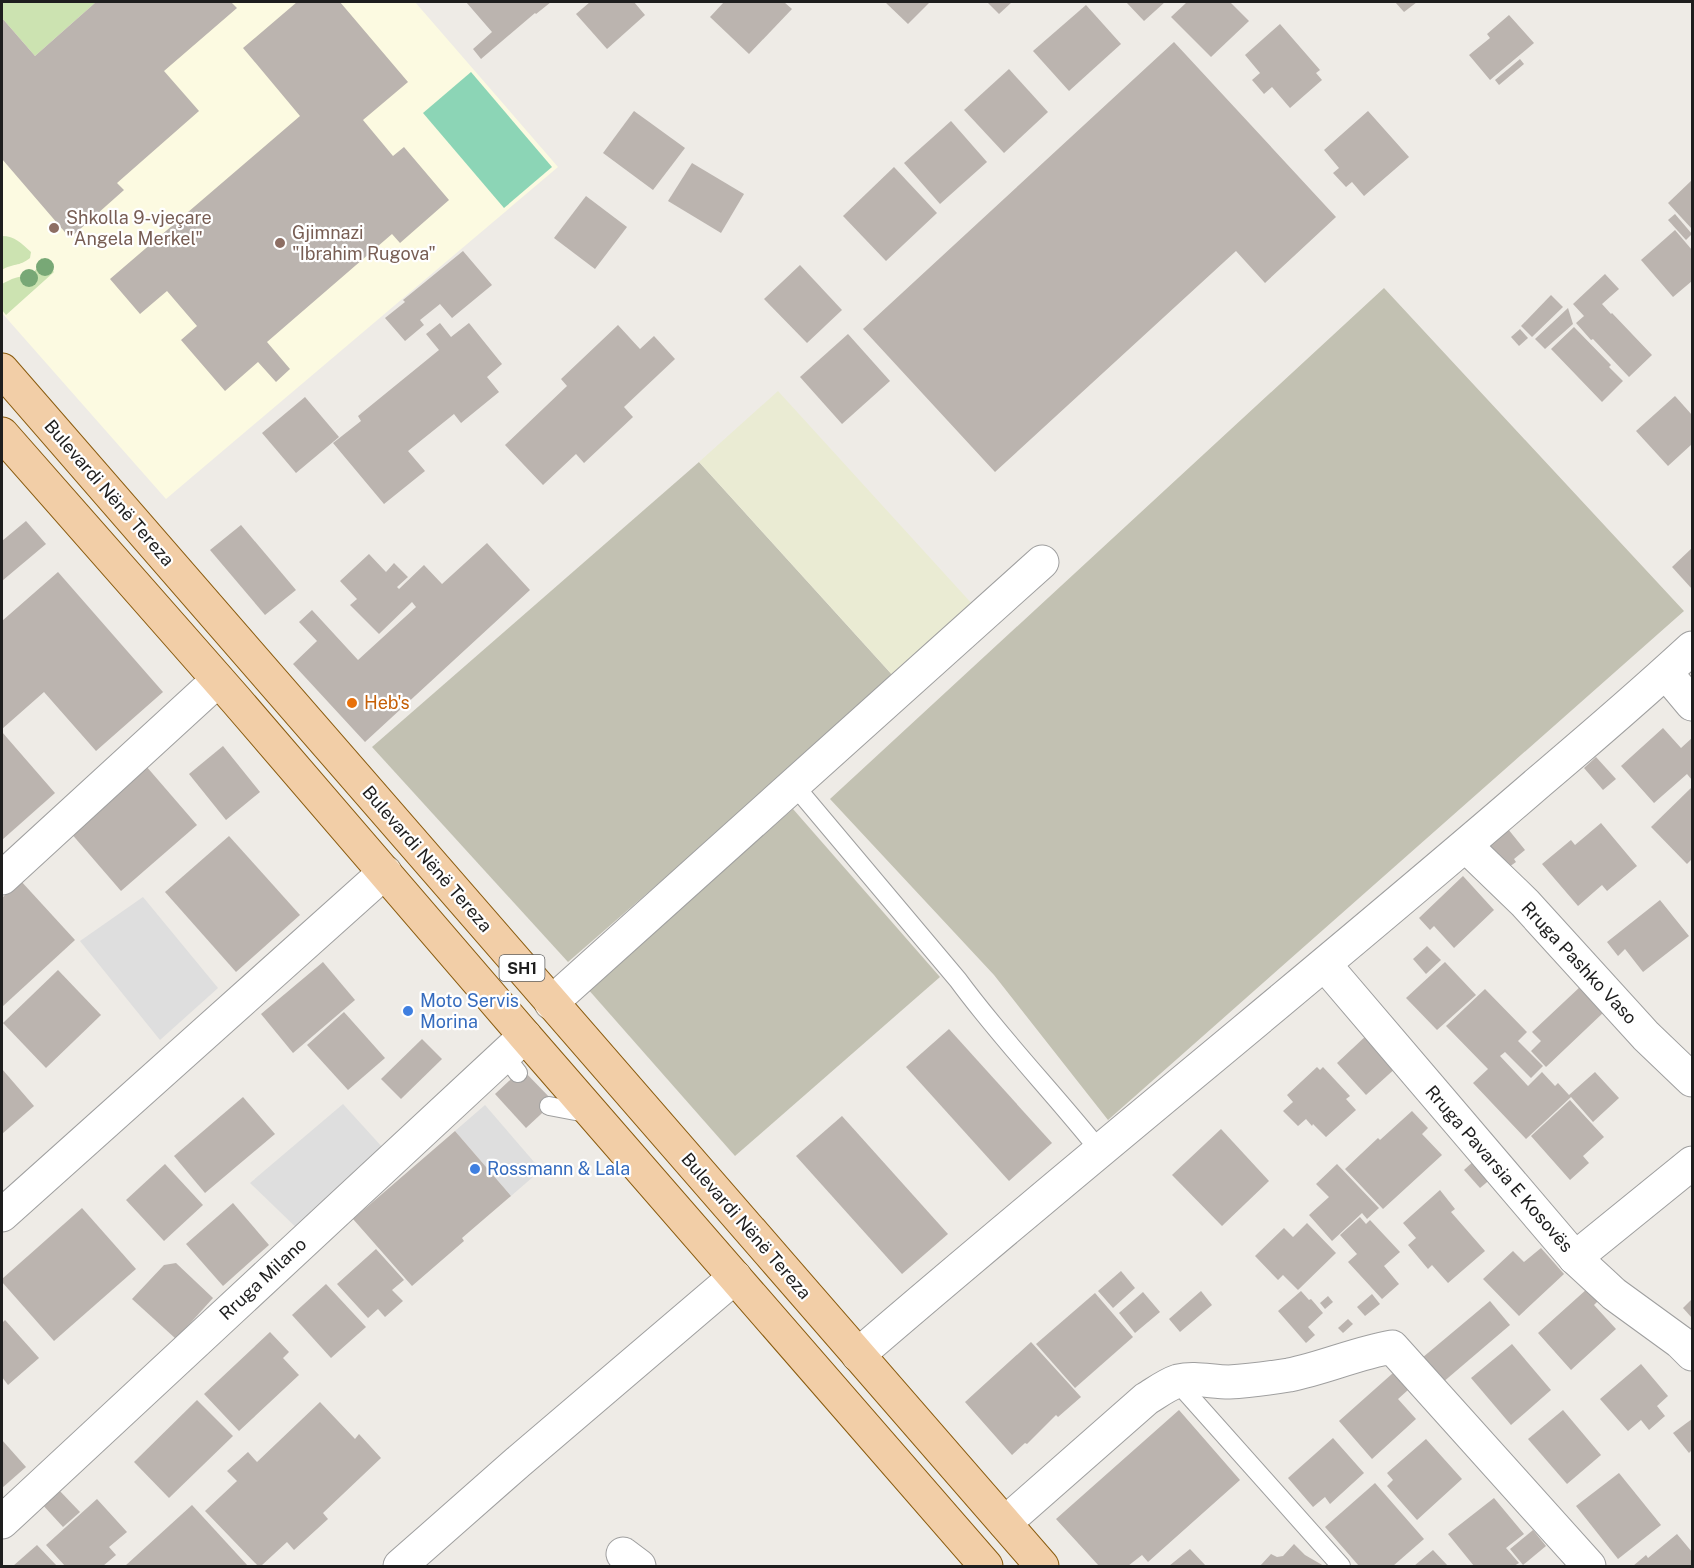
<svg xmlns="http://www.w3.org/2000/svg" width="1694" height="1568" font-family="'Public Sans',sans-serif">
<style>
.education{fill:#fcfae1}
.construction{fill:#c2c1b2}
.farmland{fill:#eaebd3}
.grass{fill:#cce3b1}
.pitch{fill:#8cd5b6}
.parking{fill:#dedede}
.building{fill:#bbb4af}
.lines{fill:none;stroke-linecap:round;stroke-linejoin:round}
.lane-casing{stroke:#9f9f9f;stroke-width:20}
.street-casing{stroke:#9f9f9f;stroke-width:35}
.primary-casing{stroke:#8a5c0f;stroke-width:35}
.lane{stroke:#fff;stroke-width:18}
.street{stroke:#fff;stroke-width:33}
.primary{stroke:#f2cea7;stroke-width:33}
.tree{fill:#78a876}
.education-dot{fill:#8d6e63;stroke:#fff;stroke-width:2}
.food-dot{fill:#e8710a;stroke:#fff;stroke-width:2}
.shop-dot{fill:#3f7fe0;stroke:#fff;stroke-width:2}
.labels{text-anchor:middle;stroke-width:4.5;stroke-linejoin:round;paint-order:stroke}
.shield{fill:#fff;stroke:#626262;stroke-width:1.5}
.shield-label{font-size:16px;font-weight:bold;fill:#1e1e1e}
.education-label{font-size:18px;fill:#785e54;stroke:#fff;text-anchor:start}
.street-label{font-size:18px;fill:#1e1e1e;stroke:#fff}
.food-label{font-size:18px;fill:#c56008;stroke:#fff;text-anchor:start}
.shop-label{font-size:18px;fill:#366cbe;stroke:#fff;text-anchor:start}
</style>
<rect width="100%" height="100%" fill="#eeebe6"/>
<polygon class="education" points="2,2 415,2 558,167 166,499 2,313"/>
<g class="construction">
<polygon points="1384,288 1684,611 1108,1120 994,975 830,799"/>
<polygon points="699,462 895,678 568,962 372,747"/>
<polygon points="793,809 940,977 735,1156 587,988"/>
</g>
<polygon class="farmland" points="778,391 974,606 895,678 699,462"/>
<g class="grass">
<polygon points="2,2 96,2 35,56 2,18"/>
<path d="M2,236C15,236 21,243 31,252L30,258C19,267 13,263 2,270Z"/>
<path d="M41,258L54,272L6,315L2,310V284C6,282 11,279 15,278C30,274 37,275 41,258Z"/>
</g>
<polygon class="pitch" points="471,72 552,167 504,208 423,113"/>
<g class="parking">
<polygon points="143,897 218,988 160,1040 80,941"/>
<polygon points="343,1104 393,1159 307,1238 250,1183"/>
<polygon points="485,1105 541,1170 511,1196 455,1131"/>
</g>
<g class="building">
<polygon points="96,2 231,2 237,8 164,71 199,111 117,183 124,190 70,238 2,159 2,18 35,56"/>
<polygon points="297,2 340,2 408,82 363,120 393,156 404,147 449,200 400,243 392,234 267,342 290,369 276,382 258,362 225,391 181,340 197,326 167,291 140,314 110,279 300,116 243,48"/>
<polygon points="466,2 551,2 536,14 535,13 481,59 473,49 492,32"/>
<polygon points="590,2 634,2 645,15 607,49 576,14"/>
<polygon points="724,2 784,2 792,9 749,54 710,17"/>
<polygon points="885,2 930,2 908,24"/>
<polygon points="987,2 1012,2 999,14"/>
<polygon points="1126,2 1165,2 1144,21"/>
<polygon points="1187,2 1230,2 1249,21 1211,57 1171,17"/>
<polygon points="1395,2 1417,2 1404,12"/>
<polygon points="1086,5 1121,44 1069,91 1033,51"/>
<polygon points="1509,15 1534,43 1490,80 1469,55 1490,38 1487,34"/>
<polygon points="1280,24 1320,70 1316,73 1322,80 1290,108 1272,87 1264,94 1252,80 1260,73 1245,55"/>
<polygon points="1174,42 1336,217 1265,283 1236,251 995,472 863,329"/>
<polygon points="1520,59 1524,64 1499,85 1495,80"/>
<polygon points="1009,69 1048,112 1004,153 964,110"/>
<polygon points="634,111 685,148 653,190 603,153"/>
<polygon points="1368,111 1409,157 1364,196 1352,182 1346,187 1333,173 1339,168 1324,150"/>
<polygon points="951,121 987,162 940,204 904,163"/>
<polygon points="692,163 744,194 721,233 668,201"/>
<polygon points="894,167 937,213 886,261 843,216"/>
<polygon points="1692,180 1692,229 1668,203"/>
<polygon points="586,196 627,227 595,269 554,238"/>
<polygon points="1675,214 1692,234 1686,240 1668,220"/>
<polygon points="1675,230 1692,250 1692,281 1673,297 1641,260"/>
<polygon points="463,251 492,285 452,318 440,304 420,320 424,325 405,341 385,318 405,302 403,300"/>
<polygon points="800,265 842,310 807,343 764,299"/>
<polygon points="1605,274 1619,289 1602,304 1611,314 1612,313 1652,355 1629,377 1593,339 1591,340 1576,323 1584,316 1573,304"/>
<polygon points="1551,295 1563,307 1532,337 1521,326"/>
<polygon points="1568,308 1573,324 1545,349 1535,339"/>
<polygon points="440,323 451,337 469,323 502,364 487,377 499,392 461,423 454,414 408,451 425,471 384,504 333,443 361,421 358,416 439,350 426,334"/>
<polygon points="618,325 640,349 654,336 675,359 624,407 633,417 584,463 576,454 543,485 505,445 567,386 561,379"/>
<polygon points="1574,327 1611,365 1609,367 1623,381 1602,402 1551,349"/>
<polygon points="1520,329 1528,338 1519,346 1511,337"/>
<polygon points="848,334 890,381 842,424 800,377"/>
<polygon points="1675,396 1692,415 1692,444 1668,466 1636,431"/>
<polygon points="305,397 339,437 296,473 262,433"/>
<polygon points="26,521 46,544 2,581 2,541"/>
<polygon points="241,525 296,590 265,615 210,550"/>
<polygon points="487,543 530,590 365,742 293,664 317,641 299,622 312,610 358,660 416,607 412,602 379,634 350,605 357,599 340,581 369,554 386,572 394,563 408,577 397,587 399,589 424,565 442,584"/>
<polygon points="1692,548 1692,589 1672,567"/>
<polygon points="58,572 163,692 96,751 44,692 2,729 2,621"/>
<polygon points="1663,728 1681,748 1692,738 1692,780 1687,774 1654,803 1621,766"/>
<polygon points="2,732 55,793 2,840"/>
<polygon points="223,746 260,792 226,820 189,774"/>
<polygon points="1596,757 1616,779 1603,790 1584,768"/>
<polygon points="146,766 197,825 121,891 70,832"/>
<polygon points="1692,787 1692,859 1687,864 1651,827"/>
<polygon points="1601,823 1637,866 1607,891 1602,885 1578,906 1542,864 1571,840 1575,845"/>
<polygon points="1508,829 1525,850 1514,859 1516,862 1509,867 1486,850 1491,846 1490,844"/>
<polygon points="229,836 300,915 236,972 165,892"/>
<polygon points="1463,876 1494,910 1454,948 1434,926 1430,930 1419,918"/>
<polygon points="20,880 75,940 2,1007 2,898"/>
<polygon points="1660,900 1689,936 1643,972 1625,949 1618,956 1607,942"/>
<polygon points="1427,946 1441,960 1426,974 1413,959"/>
<polygon points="323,962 355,1000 293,1053 261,1014"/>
<polygon points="1445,962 1476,995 1437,1030 1406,998"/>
<polygon points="58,970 101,1015 46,1068 3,1023"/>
<polygon points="1581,986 1605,1011 1546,1067 1531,1051 1541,1041 1532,1032"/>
<polygon points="1485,989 1527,1032 1518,1041 1543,1066 1531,1078 1505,1052 1500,1056 1528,1086 1542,1072 1555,1086 1558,1083 1569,1095 1595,1072 1619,1098 1593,1122 1571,1097 1526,1139 1473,1083 1488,1069 1446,1026"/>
<polygon points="344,1012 385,1058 348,1090 307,1045"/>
<polygon points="949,1029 1052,1143 1009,1181 906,1067"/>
<polygon points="1368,1034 1398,1066 1366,1095 1337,1063"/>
<polygon points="422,1039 442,1059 401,1099 381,1079"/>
<polygon points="1317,1067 1320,1070 1323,1067 1350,1096 1346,1099 1356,1110 1326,1137 1313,1124 1312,1126 1306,1119 1298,1126 1283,1111 1293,1102 1287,1095"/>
<polygon points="2,1069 34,1106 2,1134"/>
<polygon points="522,1069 554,1102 526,1128 495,1094"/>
<polygon points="243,1097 275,1134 205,1193 174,1156"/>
<polygon points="1570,1100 1604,1137 1583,1156 1589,1163 1570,1180 1531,1136"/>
<polygon points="1412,1111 1428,1128 1422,1134 1442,1155 1383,1209 1345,1169 1378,1138 1380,1140"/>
<polygon points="842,1116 948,1234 902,1274 796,1156"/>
<polygon points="1221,1129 1269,1181 1222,1226 1172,1175"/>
<polygon points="455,1131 511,1196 462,1238 464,1241 412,1286 353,1219"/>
<polygon points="1476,1159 1493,1177 1480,1188 1464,1170"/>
<polygon points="165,1164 203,1205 164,1241 126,1200"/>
<polygon points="1337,1164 1379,1208 1367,1219 1362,1213 1332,1241 1309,1215 1329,1197 1316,1184"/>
<polygon points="1440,1190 1455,1209 1451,1212 1485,1251 1448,1283 1432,1265 1428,1269 1408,1245 1416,1238 1403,1223"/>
<polygon points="233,1203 269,1245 223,1286 186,1244"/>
<polygon points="82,1208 136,1269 54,1341 2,1282 2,1279"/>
<polygon points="1360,1217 1366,1224 1370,1220 1400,1252 1384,1266 1399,1284 1382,1299 1348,1262 1357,1254 1340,1235"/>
<polygon points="1307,1223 1336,1253 1298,1290 1283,1275 1278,1280 1255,1256 1284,1228 1293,1237"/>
<polygon points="1541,1248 1564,1274 1519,1316 1483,1279 1513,1251 1524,1262"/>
<polygon points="376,1249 404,1280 392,1290 403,1301 385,1317 378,1309 368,1318 337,1284"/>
<polygon points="176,1263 213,1298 176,1339 132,1299 164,1265"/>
<polygon points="1121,1271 1135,1288 1113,1308 1098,1291"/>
<polygon points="326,1284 366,1327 331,1358 292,1315"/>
<polygon points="1587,1289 1598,1301 1594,1305 1616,1329 1571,1370 1538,1333"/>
<polygon points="1201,1291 1212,1305 1180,1332 1169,1319"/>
<polygon points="1301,1291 1309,1300 1311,1299 1323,1313 1308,1327 1315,1335 1306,1343 1278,1311"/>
<polygon points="1143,1292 1160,1312 1135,1333 1119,1313"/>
<polygon points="1095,1293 1133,1337 1075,1388 1036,1344"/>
<polygon points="1372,1294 1380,1304 1365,1316 1357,1307"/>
<polygon points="1328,1296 1333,1302 1325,1309 1320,1303"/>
<polygon points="1692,1299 1692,1318 1683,1308"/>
<polygon points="1490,1301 1510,1325 1442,1383 1422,1358"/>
<polygon points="1348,1319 1353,1324 1343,1333 1338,1328"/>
<polygon points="5,1320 39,1358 8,1385 2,1377 2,1323"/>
<polygon points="270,1332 289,1352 283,1358 299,1375 239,1431 204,1394"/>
<polygon points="1031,1342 1081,1397 1058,1417 1056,1415 1027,1444 1025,1443 1012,1455 965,1402"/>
<polygon points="1512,1344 1551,1390 1511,1425 1471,1378"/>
<polygon points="1641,1364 1668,1396 1657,1406 1665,1416 1649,1430 1641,1420 1628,1431 1600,1399"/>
<polygon points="1393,1373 1408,1390 1398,1399 1416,1419 1372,1459 1339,1421"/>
<polygon points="197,1400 233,1436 169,1498 134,1462"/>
<polygon points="320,1402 355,1439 359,1434 381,1458 323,1513 328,1519 294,1550 287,1542 261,1566 258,1566 205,1511 237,1481 227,1471 248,1452 257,1462"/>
<polygon points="1179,1410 1240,1480 1148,1562 1142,1555 1128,1566 1099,1566 1056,1519"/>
<polygon points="1563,1410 1601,1455 1567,1484 1528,1439"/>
<polygon points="1692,1419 1692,1450 1689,1453 1673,1433"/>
<polygon points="1333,1438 1364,1473 1330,1504 1325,1497 1313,1507 1288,1478"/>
<polygon points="1426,1439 1462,1479 1417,1520 1387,1486 1393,1480 1387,1473"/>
<polygon points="2,1440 26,1467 2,1488"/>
<polygon points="1619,1473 1661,1525 1618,1559 1576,1506"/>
<polygon points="1375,1483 1424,1539 1393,1566 1359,1566 1325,1527"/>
<polygon points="57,1488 80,1512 63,1527 41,1503"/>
<polygon points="1494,1498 1524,1534 1506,1548 1519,1563 1514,1566 1474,1566 1448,1534"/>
<polygon points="97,1499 127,1532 109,1547 116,1555 103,1566 65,1566 46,1545"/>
<polygon points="192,1505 248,1566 125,1566"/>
<polygon points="1533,1530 1546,1546 1523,1565 1510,1549"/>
<polygon points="1677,1534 1692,1552 1692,1566 1633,1566 1646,1555 1648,1558"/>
<polygon points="1294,1544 1305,1555 1324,1566 1260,1566 1271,1554 1277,1557 1283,1556"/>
<polygon points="37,1545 57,1566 13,1566"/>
<polygon points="1190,1549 1206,1566 1169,1566"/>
<polygon points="1433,1550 1448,1566 1414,1566"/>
</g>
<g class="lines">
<defs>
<g id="lane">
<path d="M794,785L958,980C1002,1040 1054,1093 1100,1151"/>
<polyline points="504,1055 518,1073"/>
<polyline points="549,1106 591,1114"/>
<polyline points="1177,1382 1341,1566"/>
</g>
<g id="street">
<polyline points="1666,673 1692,704"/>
<polyline points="1466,846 1525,903 1646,1036 1692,1080"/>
<polyline points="2,878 218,680"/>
<polyline points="1325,965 1575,1258 1614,1294 1680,1342 1692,1354"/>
<polyline points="551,1003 1042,562"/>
<polyline points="2,1215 385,872"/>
<polyline points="1575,1258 1692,1163"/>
<path d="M858,1355C1083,1161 1315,976 1539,782C1591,738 1642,694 1692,648"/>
<polyline points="2,1522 525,1036"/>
<path d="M1005,1523L1146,1399C1156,1393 1166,1385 1178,1381C1195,1377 1212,1382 1229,1382C1248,1381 1270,1378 1289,1375C1324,1368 1357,1353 1392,1347L1589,1566"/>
<polyline points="623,1554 639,1566"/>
<polyline points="400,1566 518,1462 735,1277"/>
</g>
<g id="primary">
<polyline points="2,370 1042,1566"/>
<polyline points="2,434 236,700 525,1036 986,1566"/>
</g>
</defs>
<use href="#lane" class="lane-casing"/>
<use href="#street" class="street-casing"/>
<use href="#primary" class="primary-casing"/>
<use href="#lane" class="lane"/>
<use href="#street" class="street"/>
<use href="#primary" class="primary"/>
</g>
<g class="tree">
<circle cx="45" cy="267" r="9"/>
<circle cx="29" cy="278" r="9"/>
</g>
<g class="education-dot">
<circle cx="54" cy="228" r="6"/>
<circle cx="280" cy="243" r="6"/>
</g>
<circle class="food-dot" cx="352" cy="703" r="6"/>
<g class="shop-dot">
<circle cx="408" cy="1011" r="6"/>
<circle cx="475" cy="1169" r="6"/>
</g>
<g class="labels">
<rect class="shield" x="499.5" y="955" width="45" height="26" rx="4.5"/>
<g class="shield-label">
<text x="522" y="974">SH1</text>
</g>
<g class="education-label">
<text x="66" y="224">Shkolla 9-vjeçare<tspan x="66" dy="21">"Angela Merkel"</tspan></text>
<text x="292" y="239">Gjimnazi<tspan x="292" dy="21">"Ibrahim Rugova"</tspan></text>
</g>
<g class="street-label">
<text transform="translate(109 493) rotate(49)" y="6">Bulevardi Nënë Tereza</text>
<text transform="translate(427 859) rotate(49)" y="6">Bulevardi Nënë Tereza</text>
<text transform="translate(1579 963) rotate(47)" y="6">Rruga Pashko Vaso</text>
<text transform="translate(1499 1169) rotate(49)" y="6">Rruga Pavarsia E Kosovës</text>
<text transform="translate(746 1226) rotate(49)" y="6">Bulevardi Nënë Tereza</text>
<text transform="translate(263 1279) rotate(-43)" y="6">Rruga Milano</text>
</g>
<g class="food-label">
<text x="364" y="709">Heb's</text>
</g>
<g class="shop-label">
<text x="420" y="1007">Moto Servis<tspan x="420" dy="21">Morina</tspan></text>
<text x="487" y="1175">Rossmann &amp; Lala</text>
</g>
</g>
<rect width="1694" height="1568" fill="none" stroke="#1e1e1e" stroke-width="6"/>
</svg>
